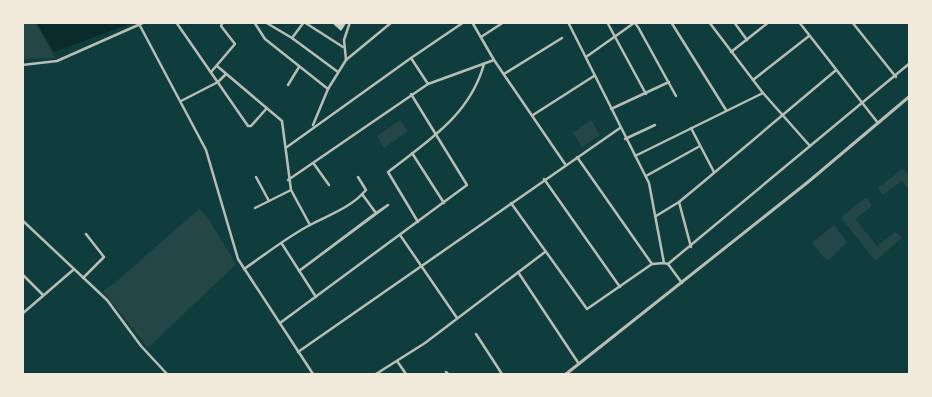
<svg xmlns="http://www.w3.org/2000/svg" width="932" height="397" font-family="Georgia,serif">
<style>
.green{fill:#244646}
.water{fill:#0a2a2b}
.building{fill:#cfcfc3}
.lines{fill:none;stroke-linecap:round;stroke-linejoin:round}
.minor{stroke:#b8beb3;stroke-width:2.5}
.tertiary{stroke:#b8beb3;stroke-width:3}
</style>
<rect width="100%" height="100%" fill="#0f3d3e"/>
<g class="green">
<polygon points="23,23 36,23 55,58 23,59"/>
<polygon points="400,120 408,131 384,148 377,136"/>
<polygon points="591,120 600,135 582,147 573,133"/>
<polygon points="902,169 909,175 909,190 902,181 882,195 878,188"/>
<polygon points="865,198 867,198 872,206 855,219 877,246 895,232 902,237 877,260 874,259 842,219 843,216"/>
<polygon points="199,209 207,217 236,264 148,348 103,291 116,282"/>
<polygon points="834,225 847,242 829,260 825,259 812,243"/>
</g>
<polygon class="water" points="36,23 132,23 54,52"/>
<polygon class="building" points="331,22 347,22 341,31"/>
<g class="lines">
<g class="minor">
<polyline points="138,22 206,150 238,259 313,374"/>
<polyline points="176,22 248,126 251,126 267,108"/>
<polyline points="254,22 265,39 328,89"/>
<polyline points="265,22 292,38 338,72"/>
<polyline points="304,22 343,47"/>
<polyline points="472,22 494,60 565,164"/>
<polyline points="568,22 649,183 664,263"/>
<polyline points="607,22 646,94"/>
<polyline points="634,22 638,27 676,96"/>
<polyline points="671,22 726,110"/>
<polyline points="709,22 763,93 810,146"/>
<polyline points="734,22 747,40"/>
<polyline points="799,22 878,123"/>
<polyline points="852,22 896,77"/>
<polyline points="481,37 504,22"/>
<polyline points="292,38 304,22"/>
<polyline points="731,52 769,22"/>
<polyline points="586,57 634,23"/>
<polyline points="411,58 428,84"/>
<polyline points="346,60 392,22"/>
<polyline points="22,65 57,61 145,22"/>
<polyline points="217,66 282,121 291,190 310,225"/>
<polyline points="211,72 235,44 221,26 223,22"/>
<polyline points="504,74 562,38"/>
<polyline points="753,80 809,36"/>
<polyline points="288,85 299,67"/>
<polyline points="181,101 218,82 226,74"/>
<polyline points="611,109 669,82"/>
<polyline points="533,115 594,76"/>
<polyline points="313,125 328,89 346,60 344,40 350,22"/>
<polyline points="691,128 714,172"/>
<polyline points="625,139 655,125"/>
<polyline points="287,147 411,58 464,22"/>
<polyline points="412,153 444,203"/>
<polyline points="635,156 763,93"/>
<polyline points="577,157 652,264"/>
<polyline points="314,164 329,185"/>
<polyline points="646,176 700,146"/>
<polyline points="256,177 269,201"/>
<polyline points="544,179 620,287"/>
<polyline points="288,180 428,84 494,60"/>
<polyline points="362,194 376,213"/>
<polyline points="679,202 691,247"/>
<polyline points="511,203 587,309 652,264 664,263 668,264"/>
<polygon points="388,205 299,271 376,213"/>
<polyline points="255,208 291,190"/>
<polyline points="656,216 679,202 702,183 835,71"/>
<polyline points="22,220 107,300 141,346 167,374"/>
<path d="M418,222L388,172C428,141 470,115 484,64"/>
<polyline points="400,235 457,318"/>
<polyline points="282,244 316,297"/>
<polyline points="668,264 910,63"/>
<polyline points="668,264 682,283"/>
<path d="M244,269C266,254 287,237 310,225C329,215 352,207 366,190L358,177"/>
<polyline points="518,272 579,364"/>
<polyline points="22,274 43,295"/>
<polyline points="83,278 104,257 86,234"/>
<polyline points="22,314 73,270"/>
<polyline points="280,323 467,185 411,94"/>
<polyline points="476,334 502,374"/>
<polyline points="298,352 620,128"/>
<polyline points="397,361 406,374"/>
<polyline points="446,372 448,374"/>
<polyline points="376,374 425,343 545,252"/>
</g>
<polyline class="tertiary" points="566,374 808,182 910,96"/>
</g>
<rect width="932" height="397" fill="none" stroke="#f1e9da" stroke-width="48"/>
</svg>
